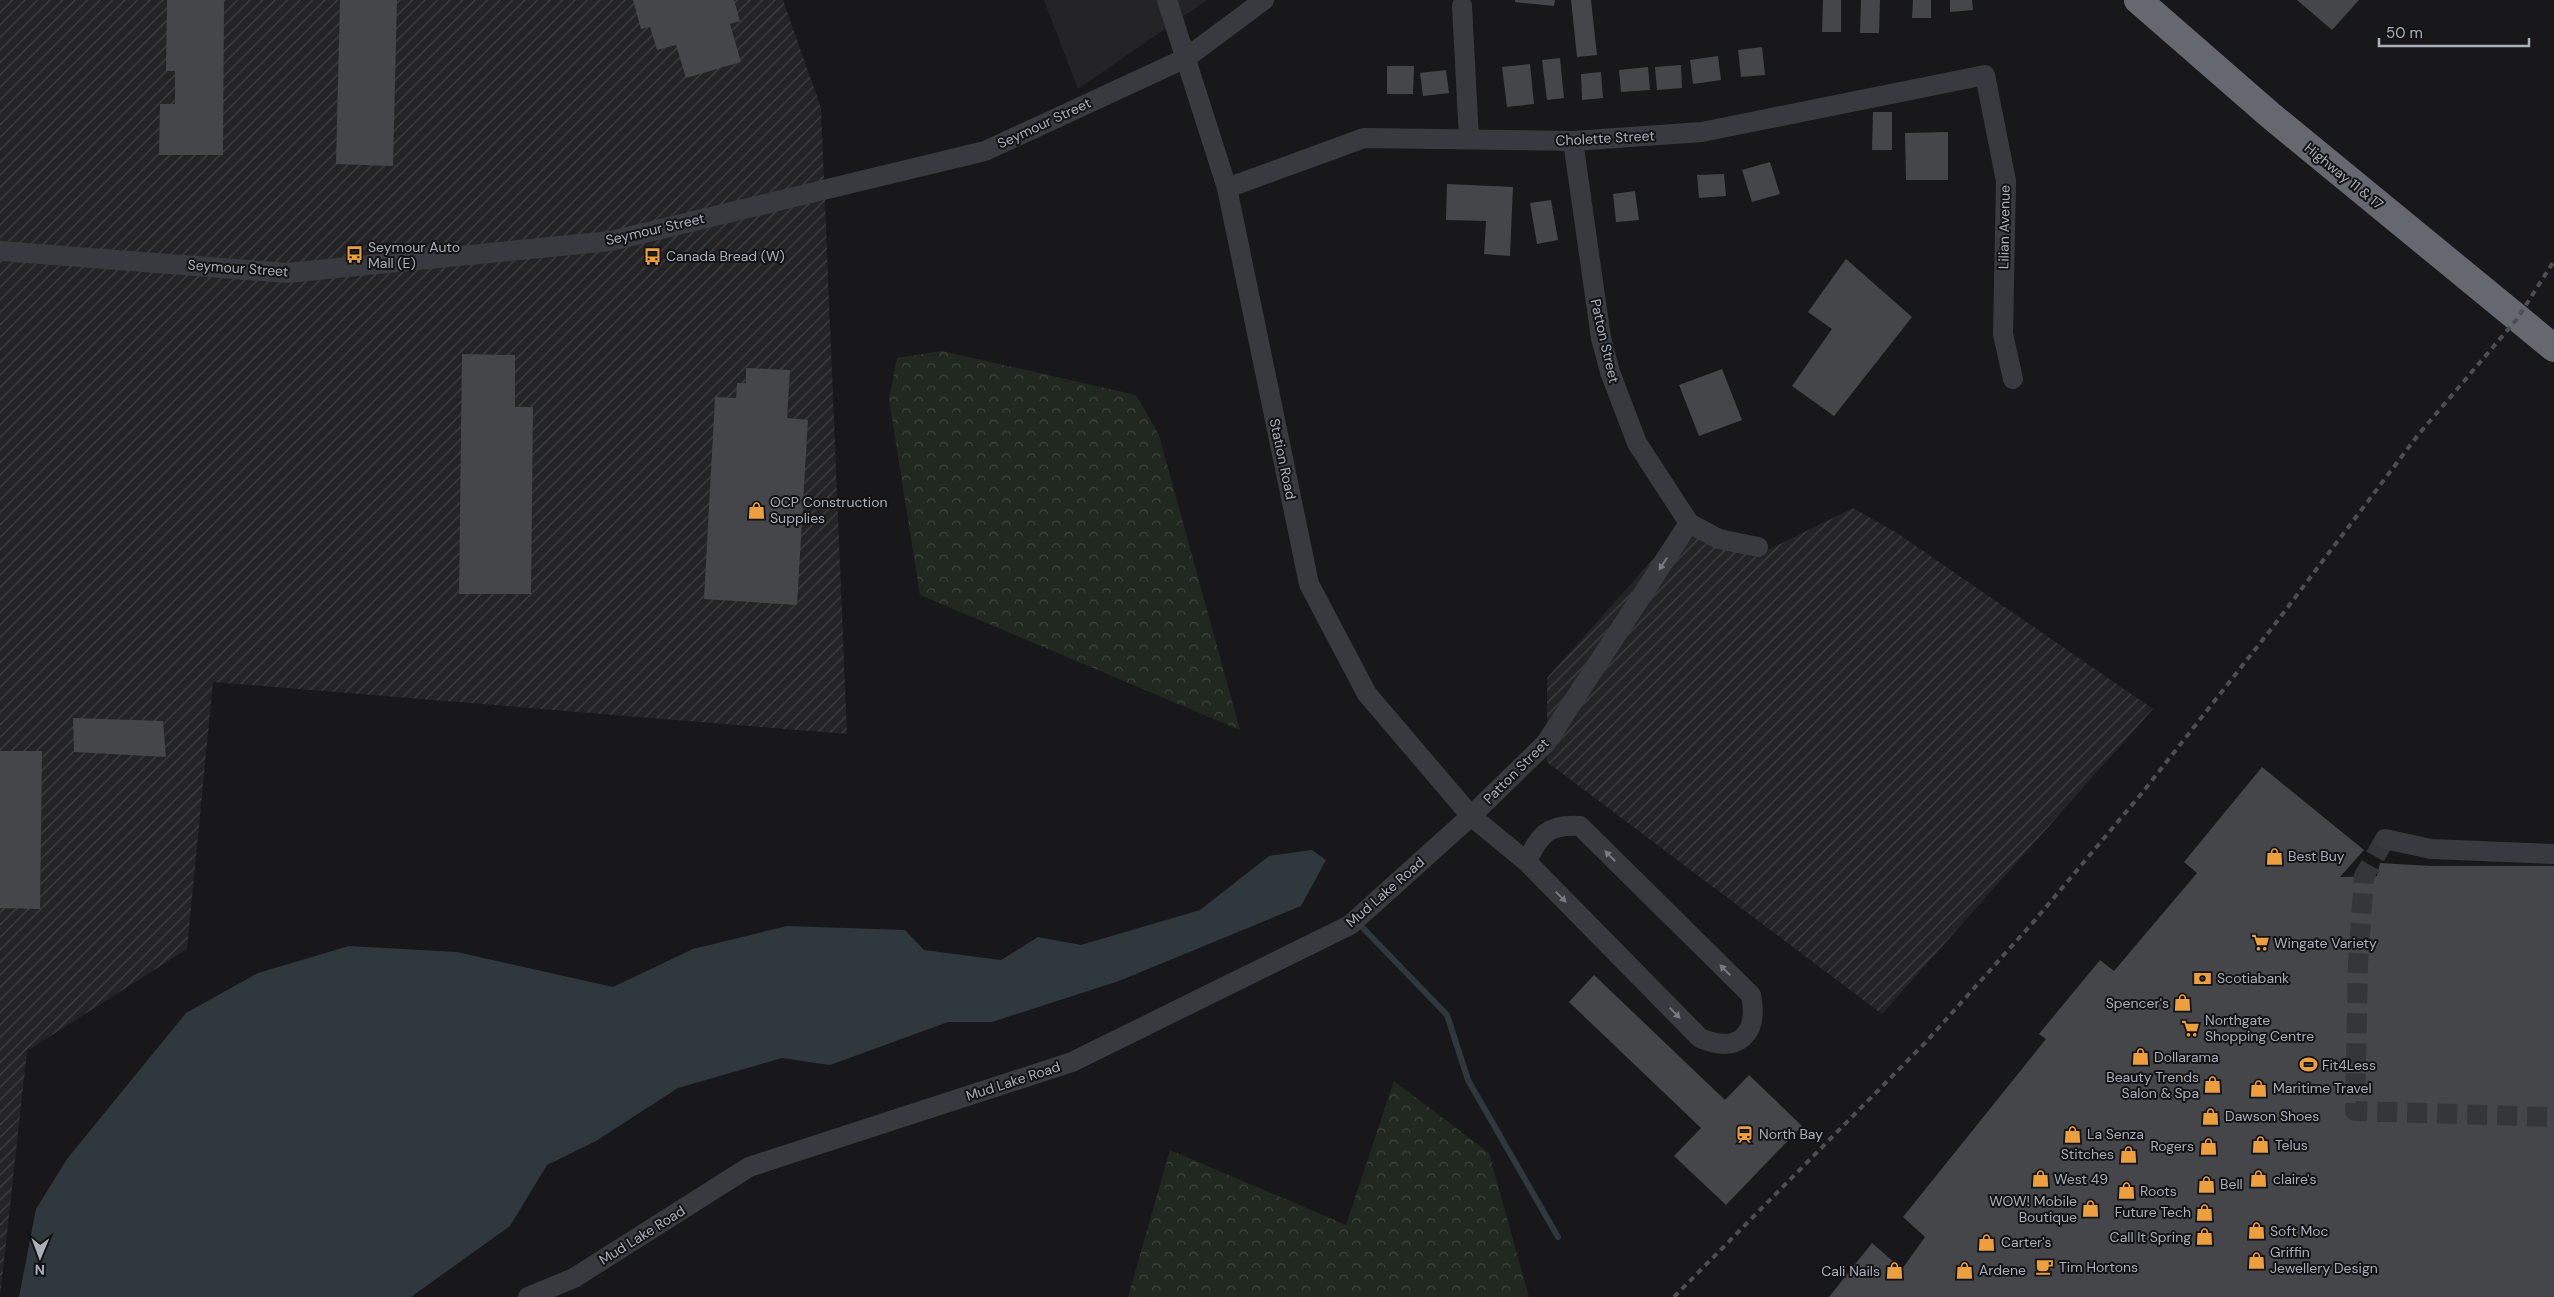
<svg xmlns="http://www.w3.org/2000/svg" width="2554" height="1297" font-family="'DM Sans',sans-serif">
<style>
.built{fill:#242427}
.industrial{fill:url(#industrial-furrows)}
.forest{fill:url(#forest-crowns)}
.water{fill:#2e383d}
.lines{fill:none;stroke-linecap:round;stroke-linejoin:round}
.stream{stroke:#2e383d;stroke-width:6}
.building{fill:#44464a}
.minor-tunnel{stroke:#35363a;stroke-width:20;stroke-dasharray:20 10;stroke-linecap:butt}
.minor{stroke:#393a3f;stroke-width:20}
.highway{stroke:#65696f;stroke-width:28}
.rail{stroke:#4c4e53;stroke-width:4;stroke-dasharray:6 5;stroke-linecap:butt}
.oneway{fill:#777b82}
.labels{text-anchor:middle;stroke-width:4;stroke-linejoin:round;paint-order:stroke}
.street-label{font-size:14px;fill:#aab0b9;stroke:#131315}
.poi-label{font-size:14px;fill:#aab0b9;stroke:#131315;text-anchor:start}
</style>
<defs>
<pattern id="industrial-furrows" width="10" height="10" patternUnits="userSpaceOnUse" patternTransform="scale(1.25)"><rect width="10" height="10" fill="#242427"/><path d="M-1 1l2-2M0 10L10 0M9 11l2-2" fill="none" stroke="#414144"/></pattern>
<pattern id="forest-crowns" width="20" height="18" patternUnits="userSpaceOnUse" patternTransform="scale(1.25)"><rect width="20" height="18" fill="#202820"/><path d="M2 6a3 3 0 1 1 6 0M12 15a3 3 0 1 1 6 0" fill="none" stroke="#3e453e"/></pattern>
</defs>
<rect width="100%" height="100%" fill="#18181a"/>
<polygon class="built" points="1044,0 1207,0 1078,89"/>
<g class="industrial">
<polygon points="0,0 783,0 821,108 847,734 213,682 187,949 27,1051 0,1297"/>
<polygon points="1853,508 1897,533 2153,709 1882,1014 1547,762 1547,678 1680,529 1754,557"/>
</g>
<g class="forest">
<polygon points="942,351 1136,395 1159,435 1240,730 920,595 889,399 897,358"/>
<polygon points="1394,1081 1489,1153 1529,1297 1128,1297 1170,1150 1346,1225"/>
</g>
<polygon class="water" points="1312,850 1326,860 1301,906 1119,981 992,1022 948,1022 830,1065 782,1058 678,1088 596,1141 547,1165 510,1226 411,1297 19,1297 36,1209 67,1159 186,1013 258,973 349,946 457,952 613,987 693,949 787,926 905,930 924,950 1001,960 1038,937 1081,945 1200,910 1269,856"/>
<g class="lines">
<polyline class="stream" points="1362,927 1447,1015 1468,1080 1558,1237"/>
</g>
<g class="building">
<polygon points="167,0 224,0 223,155 159,155 160,104 175,104 175,71 166,71"/>
<polygon points="340,0 397,0 393,166 336,164"/>
<polygon points="633,0 734,0 740,21 730,24 741,62 686,78 676,45 657,50 650,27 641,29"/>
<polygon points="1515,0 1555,0 1554,6 1515,2"/>
<polygon points="1571,0 1591,0 1597,55 1577,57"/>
<polygon points="1823,0 1841,0 1841,32 1822,32"/>
<polygon points="1861,0 1880,0 1879,33 1860,33"/>
<polygon points="1913,0 1931,0 1931,18 1912,18"/>
<polygon points="1950,0 1972,0 1973,10 1950,12"/>
<polygon points="2297,0 2359,0 2332,30"/>
<polygon points="1762,47 1765,75 1741,77 1738,50"/>
<polygon points="1718,56 1721,80 1693,84 1690,60"/>
<polygon points="1560,58 1564,98 1547,100 1542,60"/>
<polygon points="1530,64 1534,104 1507,107 1502,67"/>
<polygon points="1681,65 1682,88 1657,90 1655,67"/>
<polygon points="1387,66 1414,66 1413,94 1387,94"/>
<polygon points="1648,67 1650,90 1621,92 1619,70"/>
<polygon points="1446,70 1449,93 1423,96 1420,73"/>
<polygon points="1601,72 1603,98 1582,100 1581,74"/>
<polygon points="1873,112 1892,112 1892,150 1872,150"/>
<polygon points="1948,132 1948,180 1906,180 1905,133"/>
<polygon points="1770,162 1780,194 1752,202 1742,170"/>
<polygon points="1724,174 1726,196 1699,198 1697,175"/>
<polygon points="1447,184 1513,187 1510,256 1484,254 1486,221 1446,220"/>
<polygon points="1635,191 1639,220 1616,222 1613,194"/>
<polygon points="1551,200 1558,240 1537,244 1530,203"/>
<polygon points="1846,259 1912,317 1834,416 1792,386 1832,329 1808,312"/>
<polygon points="462,354 515,355 515,407 533,407 531,594 459,594"/>
<polygon points="746,368 790,370 787,418 808,420 797,605 704,599 715,397 736,398 737,383 746,383"/>
<polygon points="1722,369 1742,420 1699,436 1679,385"/>
<polygon points="73,718 163,721 166,757 74,752"/>
<polygon points="0,751 42,751 40,909 0,908"/>
<polygon points="2262,767 2364,850 2340,877 2377,876 2380,863 2431,866 2554,866 2554,1297 1829,1297 1872,1243 1902,1269 1925,1237 1903,1217 2046,1039 2039,1034 2100,960 2114,971 2197,873 2184,862"/>
<polygon points="1594,975 1725,1100 1749,1075 1802,1126 1726,1205 1674,1156 1701,1128 1569,1002"/>
</g>
<g class="lines">
<polyline class="minor-tunnel" points="2385,839 2364,876 2358,964 2355,1111 2554,1117"/>
<g class="minor">
<path d="M1167,0L1227,188L1309,584L1367,694L1471,816L1527,862L1700,1038C1738,1054 1759,1035 1751,995L1580,826C1549,824 1539,834 1527,862"/>
<polyline points="1462,6 1469,139"/>
<polyline points="1573,141 1601,338 1610,372 1637,443 1689,523 1719,539 1758,547"/>
<polyline points="1227,188 1364,138 1573,141 1702,132 1985,75 2006,181 2003,334 2013,379"/>
<polyline points="0,251 287,273 611,241 985,151 1186,58 1264,0"/>
<polyline points="2385,839 2431,849 2554,854"/>
<polyline points="528,1297 574,1278 749,1167 1072,1062 1350,925 1471,816 1546,743 1689,523"/>
</g>
<polyline class="highway" points="2138,0 2270,115 2554,348"/>
<polyline class="rail" points="1674,1297 1925,1043 2036,919 2142,793 2272,628 2418,435 2517,319 2554,261"/>
</g>
<defs><path id="oneway-solid" d="M-6-.8H1V-3.2L6.5 0L1 3.2V.8H-6Z" transform="scale(1.25)"/></defs>
<g class="oneway">
<use href="#oneway-solid" transform="translate(1663 564) rotate(123)"/>
<use href="#oneway-solid" transform="translate(1610 856) rotate(-135)"/>
<use href="#oneway-solid" transform="translate(1561 897) rotate(46)"/>
<use href="#oneway-solid" transform="translate(1725 970) rotate(-135)"/>
<use href="#oneway-solid" transform="translate(1675 1013) rotate(46)"/>
</g>
<defs>
<symbol id="bus-bare" viewBox="-9 -9 18 18"><path d="M-5-6H5V4H4V6H2V4H-2V6H-4V4H-5ZM-3.5-4V0h7V-4ZM-3.5 1.2v1.5H-2V1.2ZM2 1.2v1.5H3.5V1.2Z" fill="#ed9f3d" stroke="#131315" stroke-width="2.5" paint-order="stroke"/></symbol>
<symbol id="shop-bare" viewBox="-9 -9 18 18"><path d="M-5-2.5h2.3a2.7 3.5 0 0 1 5.4 0H5L5.5 6h-11ZM-1.5-2.5h3a1.5 2.3 0 0 0-3 0Z" fill="#ed9f3d" stroke="#131315" stroke-width="2.5" paint-order="stroke"/></symbol>
<symbol id="supermarket-bare" viewBox="-9 -9 18 18"><path d="M-6-5.5h2.5l.6 2H6L4.5 2H-2.5L-4.4-4H-6ZM-1.5 3.2a1.3 1.3 0 1 0 .1 0ZM3 3.2a1.3 1.3 0 1 0 .1 0Z" fill="#ed9f3d" stroke="#131315" stroke-width="2.5" paint-order="stroke"/></symbol>
<symbol id="bank-bare" viewBox="-9 -9 18 18"><path d="M-6-4H6V4H-6ZM0-2.3a2.3 2.3 0 1 0 0 4.6a2.3 2.3 0 1 0 0-4.6Z" fill="#ed9f3d" stroke="#131315" stroke-width="2.5" paint-order="stroke"/></symbol>
<symbol id="stadium-bare" viewBox="-9 -9 18 18"><path d="M0-5a6.5 5 0 1 0 0 10a6.5 5 0 1 0 0-10ZM-3.5-1.8h7v3.6h-7Z" fill="#ed9f3d" stroke="#131315" stroke-width="2.5" paint-order="stroke"/></symbol>
<symbol id="station-bare" viewBox="-9 -9 18 18"><path d="M-3-6H3Q5-6 5-4V2Q5 4 3 4L4.5 6H3L1.5 4h-3L-3 6H-4.5L-3 4Q-5 4-5 2V-4Q-5-6-3-6ZM-3.5-4v3h7v-3ZM-3.5 1v1.5H-2V1ZM2 1v1.5H3.5V1Z" fill="#ed9f3d" stroke="#131315" stroke-width="2.5" paint-order="stroke"/></symbol>
<symbol id="cafe-bare" viewBox="-9 -9 18 18"><path d="M-5.5-4.5H6V0H3Q3 3.5 0 3.5H-2.5Q-5.5 3.5-5.5 0ZM3-3.2v2h1.7v-2ZM-6 4.5H4V6H-6Z" fill="#ed9f3d" stroke="#131315" stroke-width="2.5" paint-order="stroke"/></symbol>
</defs>
<g fill-rule="evenodd">
<use href="#bus-bare" x="342" y="242" width="25" height="25"/>
<use href="#bus-bare" x="640" y="244" width="25" height="25"/>
<use href="#shop-bare" x="744" y="498" width="25" height="25"/>
<use href="#shop-bare" x="2262" y="844" width="25" height="25"/>
<use href="#supermarket-bare" x="2248" y="930" width="25" height="25"/>
<use href="#bank-bare" x="2190" y="966" width="25" height="25"/>
<use href="#shop-bare" x="2170" y="990" width="25" height="25"/>
<use href="#supermarket-bare" x="2178" y="1016" width="25" height="25"/>
<use href="#shop-bare" x="2128" y="1044" width="25" height="25"/>
<use href="#stadium-bare" x="2296" y="1052" width="25" height="25"/>
<use href="#shop-bare" x="2200" y="1072" width="25" height="25"/>
<use href="#shop-bare" x="2246" y="1076" width="25" height="25"/>
<use href="#shop-bare" x="2198" y="1104" width="25" height="25"/>
<use href="#station-bare" x="1732" y="1122" width="25" height="25"/>
<use href="#shop-bare" x="2060" y="1122" width="25" height="25"/>
<use href="#shop-bare" x="2248" y="1132" width="25" height="25"/>
<use href="#shop-bare" x="2196" y="1134" width="25" height="25"/>
<use href="#shop-bare" x="2116" y="1142" width="25" height="25"/>
<use href="#shop-bare" x="2028" y="1166" width="25" height="25"/>
<use href="#shop-bare" x="2246" y="1166" width="25" height="25"/>
<use href="#shop-bare" x="2194" y="1172" width="25" height="25"/>
<use href="#shop-bare" x="2114" y="1178" width="25" height="25"/>
<use href="#shop-bare" x="2078" y="1196" width="25" height="25"/>
<use href="#shop-bare" x="2192" y="1200" width="25" height="25"/>
<use href="#shop-bare" x="2244" y="1218" width="25" height="25"/>
<use href="#shop-bare" x="2192" y="1224" width="25" height="25"/>
<use href="#shop-bare" x="1974" y="1230" width="25" height="25"/>
<use href="#shop-bare" x="2244" y="1248" width="25" height="25"/>
<use href="#cafe-bare" x="2032" y="1254" width="25" height="25"/>
<use href="#shop-bare" x="1952" y="1258" width="25" height="25"/>
<use href="#shop-bare" x="1882" y="1258" width="25" height="25"/>
</g>
<g class="labels">
<g class="street-label">
<text transform="translate(1044 123) rotate(-25)" y="5">Seymour Street</text>
<text transform="translate(1605 138) rotate(-3)" y="5">Cholette Street</text>
<text transform="translate(2344 176) rotate(39)" y="5">Highway 11 &amp; 17</text>
<text transform="translate(2004 227) rotate(-89)" y="5">Lilian Avenue</text>
<text transform="translate(655 229) rotate(-13)" y="5">Seymour Street</text>
<text transform="translate(238 268) rotate(4)" y="5">Seymour Street</text>
<text transform="translate(1605 341) rotate(77)" y="5">Patton Street</text>
<text transform="translate(1283 459) rotate(78)" y="5">Station Road</text>
<text transform="translate(1516 771) rotate(-45)" y="5">Patton Street</text>
<text transform="translate(1385 892) rotate(-41)" y="5">Mud Lake Road</text>
<text transform="translate(1013 1081) rotate(-18)" y="5">Mud Lake Road</text>
<text transform="translate(642 1235) rotate(-32)" y="5">Mud Lake Road</text>
</g>
<g class="poi-label">
<text x="368" y="252">Seymour Auto<tspan x="368" dy="16">Mall (E)</tspan></text>
<text x="666" y="261">Canada Bread (W)</text>
<text x="770" y="507">OCP Construction<tspan x="770" dy="16">Supplies</tspan></text>
<text x="2288" y="861">Best Buy</text>
<text x="2274" y="948">Wingate Variety</text>
<text x="2217" y="983">Scotiabank</text>
<text x="2169" y="1008" text-anchor="end">Spencer's</text>
<text x="2205" y="1025">Northgate<tspan x="2205" dy="16">Shopping Centre</tspan></text>
<text x="2154" y="1062">Dollarama</text>
<text x="2322" y="1070">Fit4Less</text>
<text x="2199" y="1082" text-anchor="end">Beauty Trends<tspan x="2199" dy="16">Salon &amp; Spa</tspan></text>
<text x="2273" y="1093">Maritime Travel</text>
<text x="2225" y="1121">Dawson Shoes</text>
<text x="1759" y="1139">North Bay</text>
<text x="2087" y="1139">La Senza</text>
<text x="2275" y="1150">Telus</text>
<text x="2194" y="1151" text-anchor="end">Rogers</text>
<text x="2114" y="1159" text-anchor="end">Stitches</text>
<text x="2054" y="1184">West 49</text>
<text x="2273" y="1184">claire's</text>
<text x="2220" y="1189">Bell</text>
<text x="2140" y="1196">Roots</text>
<text x="2077" y="1206" text-anchor="end">WOW! Mobile<tspan x="2077" dy="16">Boutique</tspan></text>
<text x="2191" y="1217" text-anchor="end">Future Tech</text>
<text x="2270" y="1236">Soft Moc</text>
<text x="2191" y="1242" text-anchor="end">Call It Spring</text>
<text x="2001" y="1247">Carter's</text>
<text x="2270" y="1257">Griffin<tspan x="2270" dy="16">Jewellery Design</tspan></text>
<text x="2059" y="1272">Tim Hortons</text>
<text x="1979" y="1275">Ardene</text>
<text x="1880" y="1276" text-anchor="end">Cali Nails</text>
</g>
</g>
<g transform="translate(40 1257) rotate(181)" stroke="#131315" stroke-width="4" paint-order="stroke">
<path d="M0-4L9 19L0 12L-9 19Z" fill="#aab0b9"/>
<text y="-8" font-size="14" font-weight="bold" text-anchor="middle" fill="#aab0b9">N</text>
</g>
<path d="M2379 38v8h150v-8" fill="none" stroke="#aab0b9" stroke-width="2.5"/>
<text x="2386" y="38" font-size="15" fill="#aab0b9" stroke="#131315" stroke-width="4" paint-order="stroke">50 m</text>
</svg>
